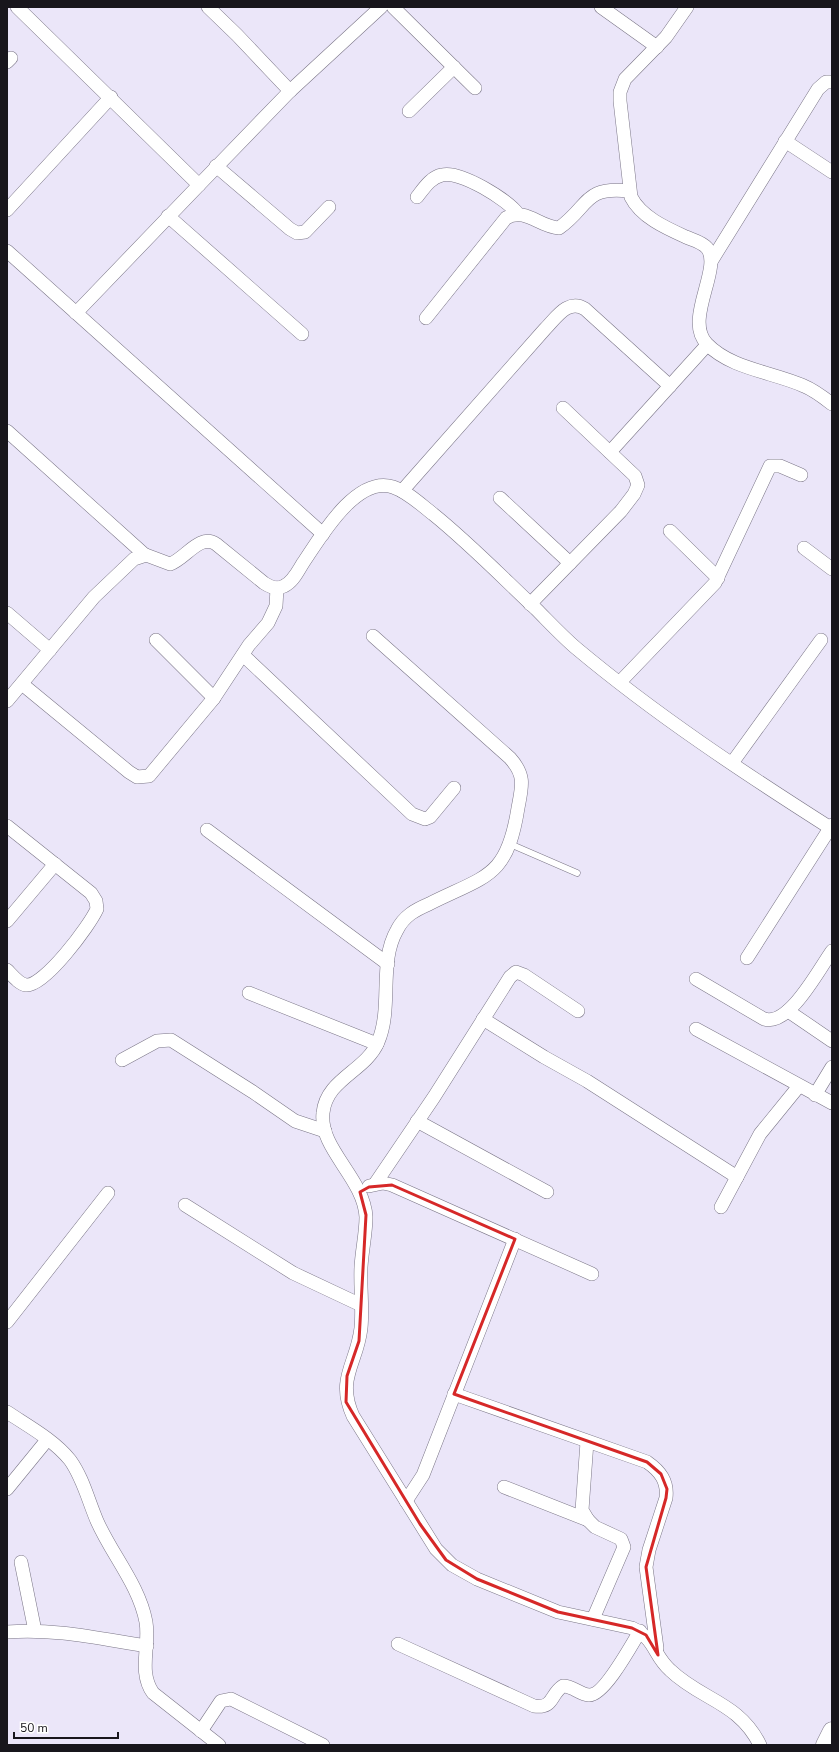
<svg xmlns="http://www.w3.org/2000/svg" width="839" height="1752" font-family="'Nunito Sans',sans-serif">
<style>
.lines{fill:none;stroke-linecap:round;stroke-linejoin:round}
.lane-casing{stroke:#7b7687;stroke-width:7}
.street-casing{stroke:#7b7687;stroke-width:14}
.secondary-casing{stroke:#7b7687;stroke-width:19}
.lane{stroke:#fff;stroke-width:6}
.street{stroke:#fff;stroke-width:13}
.secondary{stroke:#fff;stroke-width:18}
.marked{fill:none;stroke:#d62828;stroke-width:3;stroke-linejoin:round}
</style>
<rect width="100%" height="100%" fill="#ebe6f9"/>
<g class="lines">
<defs>
<polyline id="lane" points="510,844 577,873"/>
<g id="street">
<polyline points="17,7 199,185 76,313"/>
<polyline points="208,7 237,35 290,91"/>
<polyline points="393,7 475,88"/>
<polyline points="601,7 657,47"/>
<path d="M687,7L666,37L625,79L620,92V101L631,197C641,217 666,228 686,237C693,240 702,242 707,248C723,268 683,320 707,344C731,369 773,372 804,386C814,390 823,397 832,404"/>
<polyline points="7,62 11,58"/>
<polyline points="409,111 454,67"/>
<polyline points="785,141 832,172"/>
<polyline points="216,166 290,229 297,233 305,232 329,207"/>
<polyline points="199,185 290,91 381,7"/>
<path d="M417,197C424,188 431,177 442,175C460,170 508,200 518,214"/>
<polyline points="7,210 111,97"/>
<polyline points="168,216 302,334"/>
<polyline points="7,251 323,534"/>
<polyline points="712,260 818,89 826,82 832,82"/>
<path d="M426,318L506,218C526,207 539,227 559,228C590,206 583,186 629,191"/>
<polyline points="7,431 145,555"/>
<polyline points="610,452 707,345"/>
<path d="M402,491L545,329C556,318 568,298 585,309L670,386"/>
<polyline points="500,498 570,563"/>
<polyline points="670,531 718,578"/>
<polyline points="804,548 832,569"/>
<polyline points="530,604 621,511 634,494 638,485 635,476 563,408"/>
<polyline points="7,613 50,650"/>
<path d="M373,636L510,758C526,776 522,786 518,808C507,878 487,875 429,904C415,910 404,916 397,930C378,963 393,1007 378,1042C366,1071 326,1079 323,1113C319,1149 364,1178 366,1217C366,1233 362,1250 361,1267C360,1287 363,1308 361,1328C357,1364 336,1378 353,1416L436,1549L452,1565L477,1579L558,1612L632,1628C656,1639 653,1655 670,1670C701,1700 739,1702 760,1745"/>
<polyline points="156,640 214,698"/>
<polyline points="243,655 412,814 425,819 430,817 454,788"/>
<polyline points="620,682 715,583 770,466 780,466 801,475"/>
<polyline points="22,684 129,772 137,777 149,776 214,698 249,645 268,623 276,606 277,588"/>
<path d="M7,701L94,597L134,559L146,555L170,564C185,559 200,533 216,544L264,583C270,587 277,590 284,586C293,582 298,571 303,563C320,538 356,475 393,487C408,492 420,504 433,514C469,543 502,577 536,609C549,622 562,636 576,648C656,715 744,773 832,829"/>
<polyline points="732,763 821,640"/>
<path d="M7,826L91,893L96,901L97,909C90,925 44,987 26,985C19,984 12,975 7,970"/>
<polyline points="207,830 388,964"/>
<polyline points="7,921 55,864"/>
<polyline points="747,958 832,825"/>
<path d="M696,979L764,1019C789,1027 819,969 832,951"/>
<polyline points="249,993 377,1044"/>
<polyline points="788,1011 832,1041"/>
<polyline points="483,1019 544,1057 587,1081 737,1177"/>
<polyline points="696,1029 832,1103"/>
<polyline points="122,1060 157,1041 171,1040 253,1092 295,1121 325,1131"/>
<polyline points="815,1095 832,1067"/>
<polyline points="417,1121 547,1192"/>
<polyline points="375,1184 434,1097 510,977 516,972 524,975 578,1011"/>
<polyline points="369,1186 383,1183 392,1185 592,1274"/>
<polyline points="185,1205 293,1273 361,1305"/>
<polyline points="721,1207 760,1134 799,1086"/>
<polyline points="7,1322 108,1193"/>
<path d="M454,1394L647,1462C660,1471 668,1481 666,1498L649,1550L646,1567L657,1648"/>
<path d="M7,1412C28,1426 54,1440 70,1460C83,1478 88,1500 97,1521C112,1555 139,1585 146,1622C150,1646 138,1672 153,1693L219,1745"/>
<polyline points="587,1442 582,1510 588,1520 595,1527 621,1539 624,1547 593,1619"/>
<polyline points="504,1487 588,1520"/>
<polyline points="7,1489 47,1440"/>
<polyline points="406,1501 423,1475 515,1239"/>
<polyline points="21,1562 35,1631"/>
<path d="M7,1632C54,1628 101,1639 147,1646"/>
<path d="M398,1644L534,1706C554,1709 550,1694 563,1686C573,1686 579,1694 589,1695C604,1696 632,1644 640,1631"/>
<polyline points="201,1731 221,1701 231,1699 323,1745"/>
</g>
<polyline id="secondary" points="825,1745 832,1731"/>
</defs>
<use href="#lane" class="lane-casing"/>
<use href="#street" class="street-casing"/>
<use href="#secondary" class="secondary-casing"/>
<use href="#lane" class="lane"/>
<use href="#street" class="street"/>
<use href="#secondary" class="secondary"/>
</g>
<path class="marked" d="M392,1185L515,1239L454,1394L647,1462L661,1474L667,1489L666,1498L646,1567L658,1655L646,1635L632,1628L558,1612L477,1579L446,1560L420,1524L346,1402L347,1376L359,1341L366,1215L360,1192L369,1187Z"/>
<rect width="839" height="1752" fill="none" stroke="#18161c" stroke-width="16"/>
<path d="M14 1732v6h104v-6" fill="none" stroke="#18161c" stroke-width="2"/>
<text x="20" y="1732" font-size="12" fill="#18161c" stroke="#ffffff" stroke-width="3" paint-order="stroke">50 m</text>
</svg>
